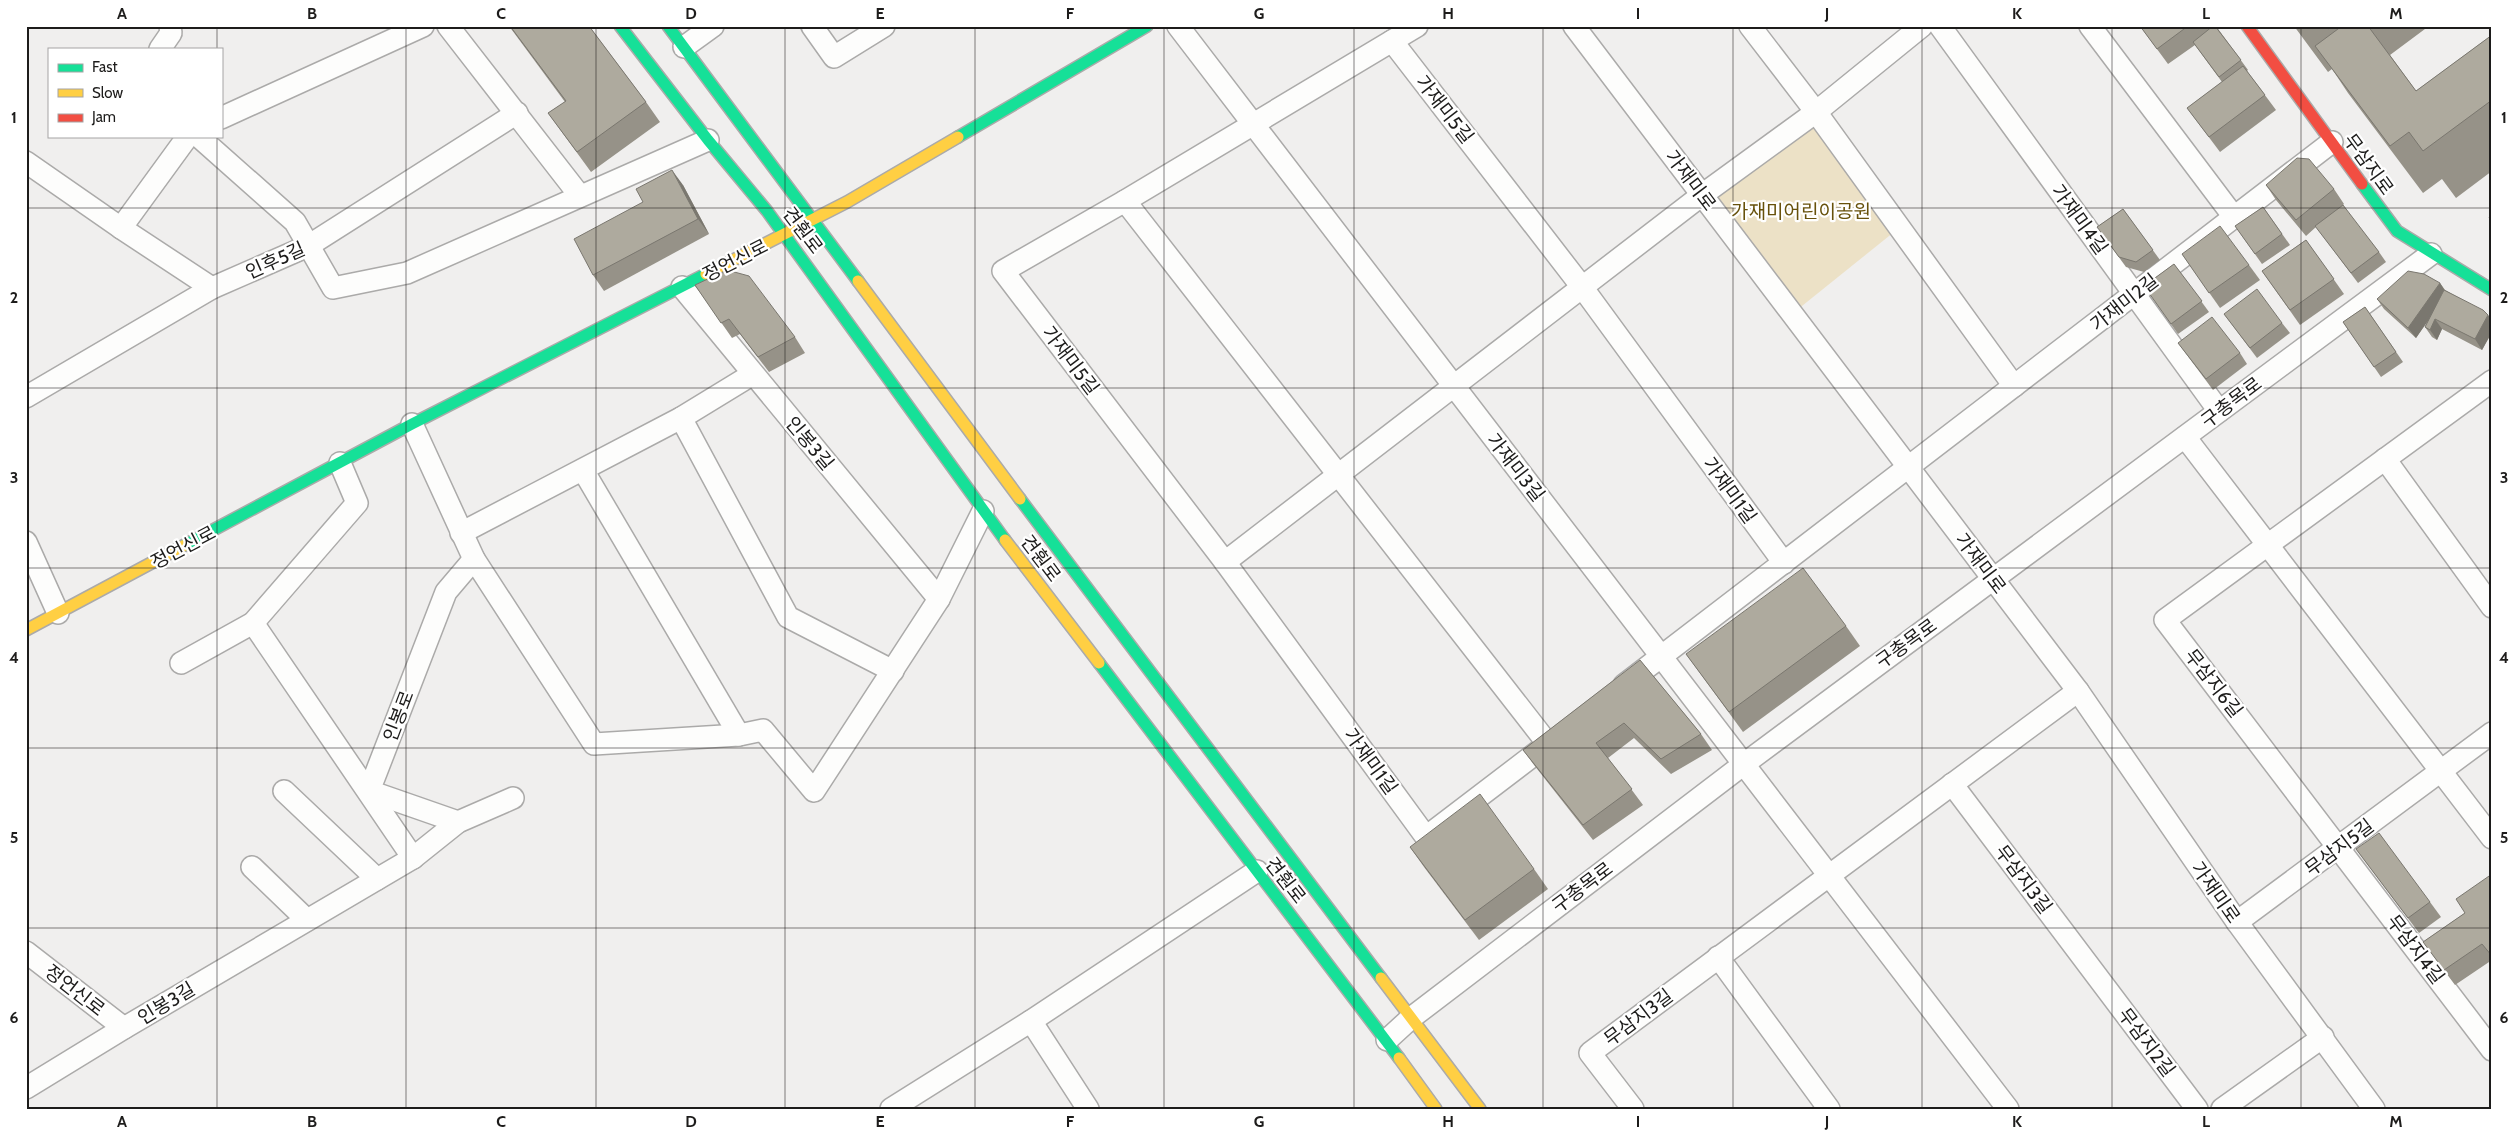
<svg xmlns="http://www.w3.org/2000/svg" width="2518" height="1135" font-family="Cabin,'Noto Sans KR',sans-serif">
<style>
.park{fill:#ece1c6}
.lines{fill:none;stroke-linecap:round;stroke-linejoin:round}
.street-casing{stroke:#abaaa9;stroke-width:24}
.fast-casing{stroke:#abaaa9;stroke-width:14}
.slow-casing{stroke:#abaaa9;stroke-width:14}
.jam-casing{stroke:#abaaa9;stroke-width:14}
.street{stroke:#fdfdfc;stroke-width:21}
.fast{stroke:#16e098;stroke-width:11}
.slow{stroke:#ffcf43;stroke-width:11}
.jam{stroke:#f24e42;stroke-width:11}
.wall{fill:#969288}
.shaded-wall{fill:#7a776f}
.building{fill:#aeaa9e;stroke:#7a776f}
.grid{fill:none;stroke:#1d1c1b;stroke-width:1;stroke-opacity:0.55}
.labels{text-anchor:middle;stroke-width:4.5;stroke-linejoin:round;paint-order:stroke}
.street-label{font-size:19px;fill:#1d1c1b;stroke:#fff}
.park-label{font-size:19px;fill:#67510b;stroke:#fff}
.neatline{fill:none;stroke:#1d1c1b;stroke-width:2}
.grid-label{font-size:16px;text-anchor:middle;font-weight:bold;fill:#1d1c1b}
</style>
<rect width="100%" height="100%" fill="#f0efee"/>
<polygon class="park" points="1816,112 1899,228 1792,314 1702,195"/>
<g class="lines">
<defs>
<g id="street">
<polyline points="448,26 580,196"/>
<polyline points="812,26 834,57 884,26"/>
<polyline points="1178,26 2008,1109"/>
<polyline points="1417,26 1125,201 1003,271 1225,562 1426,837 1552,741"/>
<polyline points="1574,26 2078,691 2237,922 2374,1109"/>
<polyline points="1750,26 1816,112 2014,386"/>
<polyline points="1940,26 2219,411"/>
<polyline points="2090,26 2234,217"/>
<polyline points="1392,41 1582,287 1784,563"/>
<polyline points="684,47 713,26"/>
<polyline points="160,49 171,33 170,26"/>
<polyline points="221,118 423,26"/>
<polyline points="198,136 295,222 333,288 407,273 708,140"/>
<polyline points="26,162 121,228 212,288"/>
<polyline points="1125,201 1548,744"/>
<polyline points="121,228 188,136"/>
<polyline points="682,287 939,599"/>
<polyline points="2492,381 2165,620 2492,1050"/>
<polyline points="26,397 212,288 308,246 517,113"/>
<polyline points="681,418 788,617 893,671"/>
<polyline points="412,424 474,559 594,744 739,735 763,730 814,791 939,599 983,511"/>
<polyline points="2185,437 2492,838"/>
<polyline points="2385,459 2492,607"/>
<polyline points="583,470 739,735"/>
<polyline points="461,533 681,418 753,374"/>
<polyline points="26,542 58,613"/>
<polyline points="1225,562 1702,195 1816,112 1922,26"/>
<polyline points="253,623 413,858"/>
<polyline points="181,663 253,623 357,503 340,463"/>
<polyline points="1624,685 2332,142"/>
<polyline points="1952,784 2197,1109"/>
<polyline points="284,791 377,879"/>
<polyline points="458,822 369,791 446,592 474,559"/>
<polyline points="252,867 307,920"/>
<polyline points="2237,922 2492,733"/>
<polyline points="26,952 124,1028"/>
<polyline points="1718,957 1829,1109"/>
<polyline points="1031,1021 1088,1109"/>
<polyline points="1387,1040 1411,1018 1744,764 2431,254"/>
<polyline points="26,1088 124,1028 413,858 458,822 513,798"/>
<polyline points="891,1109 1031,1021 1257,871"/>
<polyline points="1633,1109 1590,1053 2078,691"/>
<polyline points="2222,1109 2323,1037"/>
</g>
<g id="fast">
<polyline points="620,26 708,140 767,211 1005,540"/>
<polyline points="668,26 858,281"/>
<polyline points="958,137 1147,26"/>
<polyline points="2362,184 2397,231 2492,290"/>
<polyline points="1020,499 1381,978"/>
<polyline points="185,545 412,424 706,274"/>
<polyline points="1099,663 1399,1058"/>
</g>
<g id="slow">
<polyline points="706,274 847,202 958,137"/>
<polyline points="858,281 1020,499"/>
<polyline points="1005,540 1099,663"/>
<polyline points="26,630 185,545"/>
<polyline points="1381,978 1480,1109"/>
<polyline points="1399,1058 1436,1109"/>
</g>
<polyline id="jam" points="2247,26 2362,184"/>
</defs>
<use href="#street" class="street-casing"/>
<use href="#fast" class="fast-casing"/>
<use href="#slow" class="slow-casing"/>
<use href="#jam" class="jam-casing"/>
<use href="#street" class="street"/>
<use href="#fast" class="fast"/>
<use href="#slow" class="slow"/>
<use href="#jam" class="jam"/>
</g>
<g class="wall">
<polygon points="509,26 589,26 646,102 660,122 591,172 548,113 565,102"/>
<polygon points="2140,26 2216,26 2248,70 2247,71 2276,110 2220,152 2187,108 2222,82 2195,45 2168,64"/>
<polygon points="2294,26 2429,26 2390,55 2416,91 2492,35 2492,171 2456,198 2442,179 2423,193 2348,93 2332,69 2328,72"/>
<polygon points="683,185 709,234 604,291 593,275"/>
<polygon points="2266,185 2334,189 2344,204 2342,206 2379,252 2386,262 2358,283 2316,227 2306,236 2276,200"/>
<polygon points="2263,207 2290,245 2262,264 2235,226"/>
<polygon points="2123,209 2160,260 2144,272 2126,267 2097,227"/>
<polygon points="2306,240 2344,294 2300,325 2262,271"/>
<polygon points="2182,254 2249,265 2260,280 2220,308"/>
<polygon points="2174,264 2209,312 2178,334 2144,286"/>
<polygon points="2440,283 2445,290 2488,315 2492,321 2492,332 2482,350 2442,329 2437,340 2432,337 2425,327 2428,320 2416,338 2384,309 2377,299"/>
<polygon points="695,285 795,337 805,353 769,372 740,334 732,338"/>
<polygon points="2365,307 2403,362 2381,377 2343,322"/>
<polygon points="2224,314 2282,323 2290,333 2257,358"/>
<polygon points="2178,343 2240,353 2247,364 2213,390"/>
<polygon points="1846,626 1860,646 1743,732 1686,654"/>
<polygon points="1640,660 1701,734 1712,750 1671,774 1634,738 1608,758 1643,805 1593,840 1534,765 1523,750"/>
<polygon points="1410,847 1534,869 1548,889 1479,940 1424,867"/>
<polygon points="2356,849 2430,902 2441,917 2419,933"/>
<polygon points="2492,874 2492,960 2455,985 2423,942 2465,913"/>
</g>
<g class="shaded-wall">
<polygon points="672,170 683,185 709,234 698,219"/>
<polygon points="2440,283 2447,294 2416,338 2408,328"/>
<polygon points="2488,315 2492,321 2492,332 2482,350 2475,339"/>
<polygon points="2435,319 2442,329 2437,340 2430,330"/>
</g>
<g class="building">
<polygon points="510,26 589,26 646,102 577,152 548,113 566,101"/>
<polygon points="2140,26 2188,26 2157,49"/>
<polygon points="2213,26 2215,26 2241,60 2219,77 2193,42"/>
<polygon points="2326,26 2332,26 2328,29"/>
<polygon points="2342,26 2368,26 2416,91 2492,35 2492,100 2423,151 2409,132 2390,146 2315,46"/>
<polygon points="2243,66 2265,95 2209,137 2187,108"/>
<polygon points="2297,158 2309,159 2334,189 2296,220 2266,185"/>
<polygon points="672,170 698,219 593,275 574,239 643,202 636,189"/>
<polygon points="2343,205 2379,252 2351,273 2315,226"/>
<polygon points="2263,207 2282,234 2255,254 2235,226"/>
<polygon points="2123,209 2153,250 2136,262 2119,257 2097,227"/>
<polygon points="2492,215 2492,222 2489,217"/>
<polygon points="2220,226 2249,265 2209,293 2182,254"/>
<polygon points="2306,240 2334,279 2290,310 2262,271"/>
<polygon points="2174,264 2202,301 2171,324 2144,286"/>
<polygon points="727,270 749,276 795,337 758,357 729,319 721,323 695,285"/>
<polygon points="2408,271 2424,274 2440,283 2408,328 2377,299"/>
<polygon points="2257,289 2282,323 2250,348 2224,314"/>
<polygon points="2444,290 2483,310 2488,315 2475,339 2435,319 2430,330 2425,327"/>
<polygon points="2365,307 2396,352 2374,367 2343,322"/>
<polygon points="2212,317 2240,353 2206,379 2178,343"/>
<polygon points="1803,568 1846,626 1729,712 1686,654"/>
<polygon points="1640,660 1701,734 1661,759 1624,723 1596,743 1632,789 1583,825 1523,750"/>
<polygon points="1480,794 1534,869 1465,920 1410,847"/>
<polygon points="2379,833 2430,902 2408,918 2356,849"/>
<polygon points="2492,874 2492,956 2482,944 2444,970 2423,942 2465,913 2456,899"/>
</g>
<path class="grid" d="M217,26V49M406,26V1109M596,26V1109M785,26V1109M975,26V1109M1164,26V1109M1354,26V1109M1543,26V1109M1733,26V1109M1922,26V1109M2112,26V1109M2301,26V1109M217,136V1109M26,208H2492M26,388H2492M26,568H2492M26,748H2492M26,928H2492"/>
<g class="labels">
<g class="street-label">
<text transform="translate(1445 109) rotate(52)" y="7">가재미5길</text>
<text transform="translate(2369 164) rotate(54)" y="7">무삼지로</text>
<text transform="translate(1691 180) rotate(53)" y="7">가재미로</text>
<text transform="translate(2080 219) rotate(54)" y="7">가재미4길</text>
<text transform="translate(803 230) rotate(53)" y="7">견훤로</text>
<text transform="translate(275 260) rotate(-24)" y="7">인후5길</text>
<text transform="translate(735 260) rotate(-27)" y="7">정언신로</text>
<text transform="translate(2124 302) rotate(-38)" y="7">가재미2길</text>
<text transform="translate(1071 360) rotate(53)" y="7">가재미5길</text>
<text transform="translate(2231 402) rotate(-37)" y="7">구총목로</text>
<text transform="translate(810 443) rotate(50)" y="7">인봉3길</text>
<text transform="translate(1516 467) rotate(52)" y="7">가재미3길</text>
<text transform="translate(1730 490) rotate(54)" y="7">가재미1길</text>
<text transform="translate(183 547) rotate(-28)" y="7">정언신로</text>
<text transform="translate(1041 558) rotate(53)" y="7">견훤로</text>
<text transform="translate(1981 563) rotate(53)" y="7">가재미로</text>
<text transform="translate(1906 643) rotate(-36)" y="7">구총목로</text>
<text transform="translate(2214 683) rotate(52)" y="7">무삼지6길</text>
<text transform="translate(398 716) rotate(-69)" y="7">인봉로</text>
<text transform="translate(1371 761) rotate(54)" y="7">가재미1길</text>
<text transform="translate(2339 847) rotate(-37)" y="7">무삼지5길</text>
<text transform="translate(2024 879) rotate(53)" y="7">무삼지3길</text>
<text transform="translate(1286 880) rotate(52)" y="7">견훤로</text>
<text transform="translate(1582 887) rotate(-37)" y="7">구총목로</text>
<text transform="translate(2216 892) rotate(55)" y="7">가재미로</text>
<text transform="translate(2416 949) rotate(53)" y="7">무삼지4길</text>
<text transform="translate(75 990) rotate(38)" y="7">정언신로</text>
<text transform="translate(166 1003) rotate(-31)" y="7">인봉3길</text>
<text transform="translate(1638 1017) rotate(-37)" y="7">무삼지3길</text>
<text transform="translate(2147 1042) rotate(53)" y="7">무삼지2길</text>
</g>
<g class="park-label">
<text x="1801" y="218">가재미어린이공원</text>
</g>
</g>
<rect width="2518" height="1135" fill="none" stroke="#ffffff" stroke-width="55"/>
<rect x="48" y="48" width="175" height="90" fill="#ffffff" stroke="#a5a4a4"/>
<rect x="58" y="64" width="25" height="8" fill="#16e098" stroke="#a5a4a4"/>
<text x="92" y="72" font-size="15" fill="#1d1c1b">Fast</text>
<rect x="58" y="89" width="25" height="8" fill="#ffcf43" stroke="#a5a4a4"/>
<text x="92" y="98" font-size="15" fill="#1d1c1b">Slow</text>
<rect x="58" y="114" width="25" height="8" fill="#f24e42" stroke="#a5a4a4"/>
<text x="92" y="122" font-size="15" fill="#1d1c1b">Jam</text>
<rect x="28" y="28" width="2462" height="1080" class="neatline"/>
<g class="grid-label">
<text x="122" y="19">A</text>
<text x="312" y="19">B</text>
<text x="501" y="19">C</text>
<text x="691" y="19">D</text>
<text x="880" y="19">E</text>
<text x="1070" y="19">F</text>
<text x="1259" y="19">G</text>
<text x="1448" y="19">H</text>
<text x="1638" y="19">I</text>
<text x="1827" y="19">J</text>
<text x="2017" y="19">K</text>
<text x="2206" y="19">L</text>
<text x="2396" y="19">M</text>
<text x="14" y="123">1</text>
<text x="2504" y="123">1</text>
<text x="14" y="303">2</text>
<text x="2504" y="303">2</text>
<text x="14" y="483">3</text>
<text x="2504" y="483">3</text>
<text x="14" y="663">4</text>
<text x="2504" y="663">4</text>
<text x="14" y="843">5</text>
<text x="2504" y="843">5</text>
<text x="14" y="1023">6</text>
<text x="2504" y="1023">6</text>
<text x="122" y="1127">A</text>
<text x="312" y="1127">B</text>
<text x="501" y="1127">C</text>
<text x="691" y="1127">D</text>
<text x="880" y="1127">E</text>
<text x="1070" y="1127">F</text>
<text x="1259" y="1127">G</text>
<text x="1448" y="1127">H</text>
<text x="1638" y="1127">I</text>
<text x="1827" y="1127">J</text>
<text x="2017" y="1127">K</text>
<text x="2206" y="1127">L</text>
<text x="2396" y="1127">M</text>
</g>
</svg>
